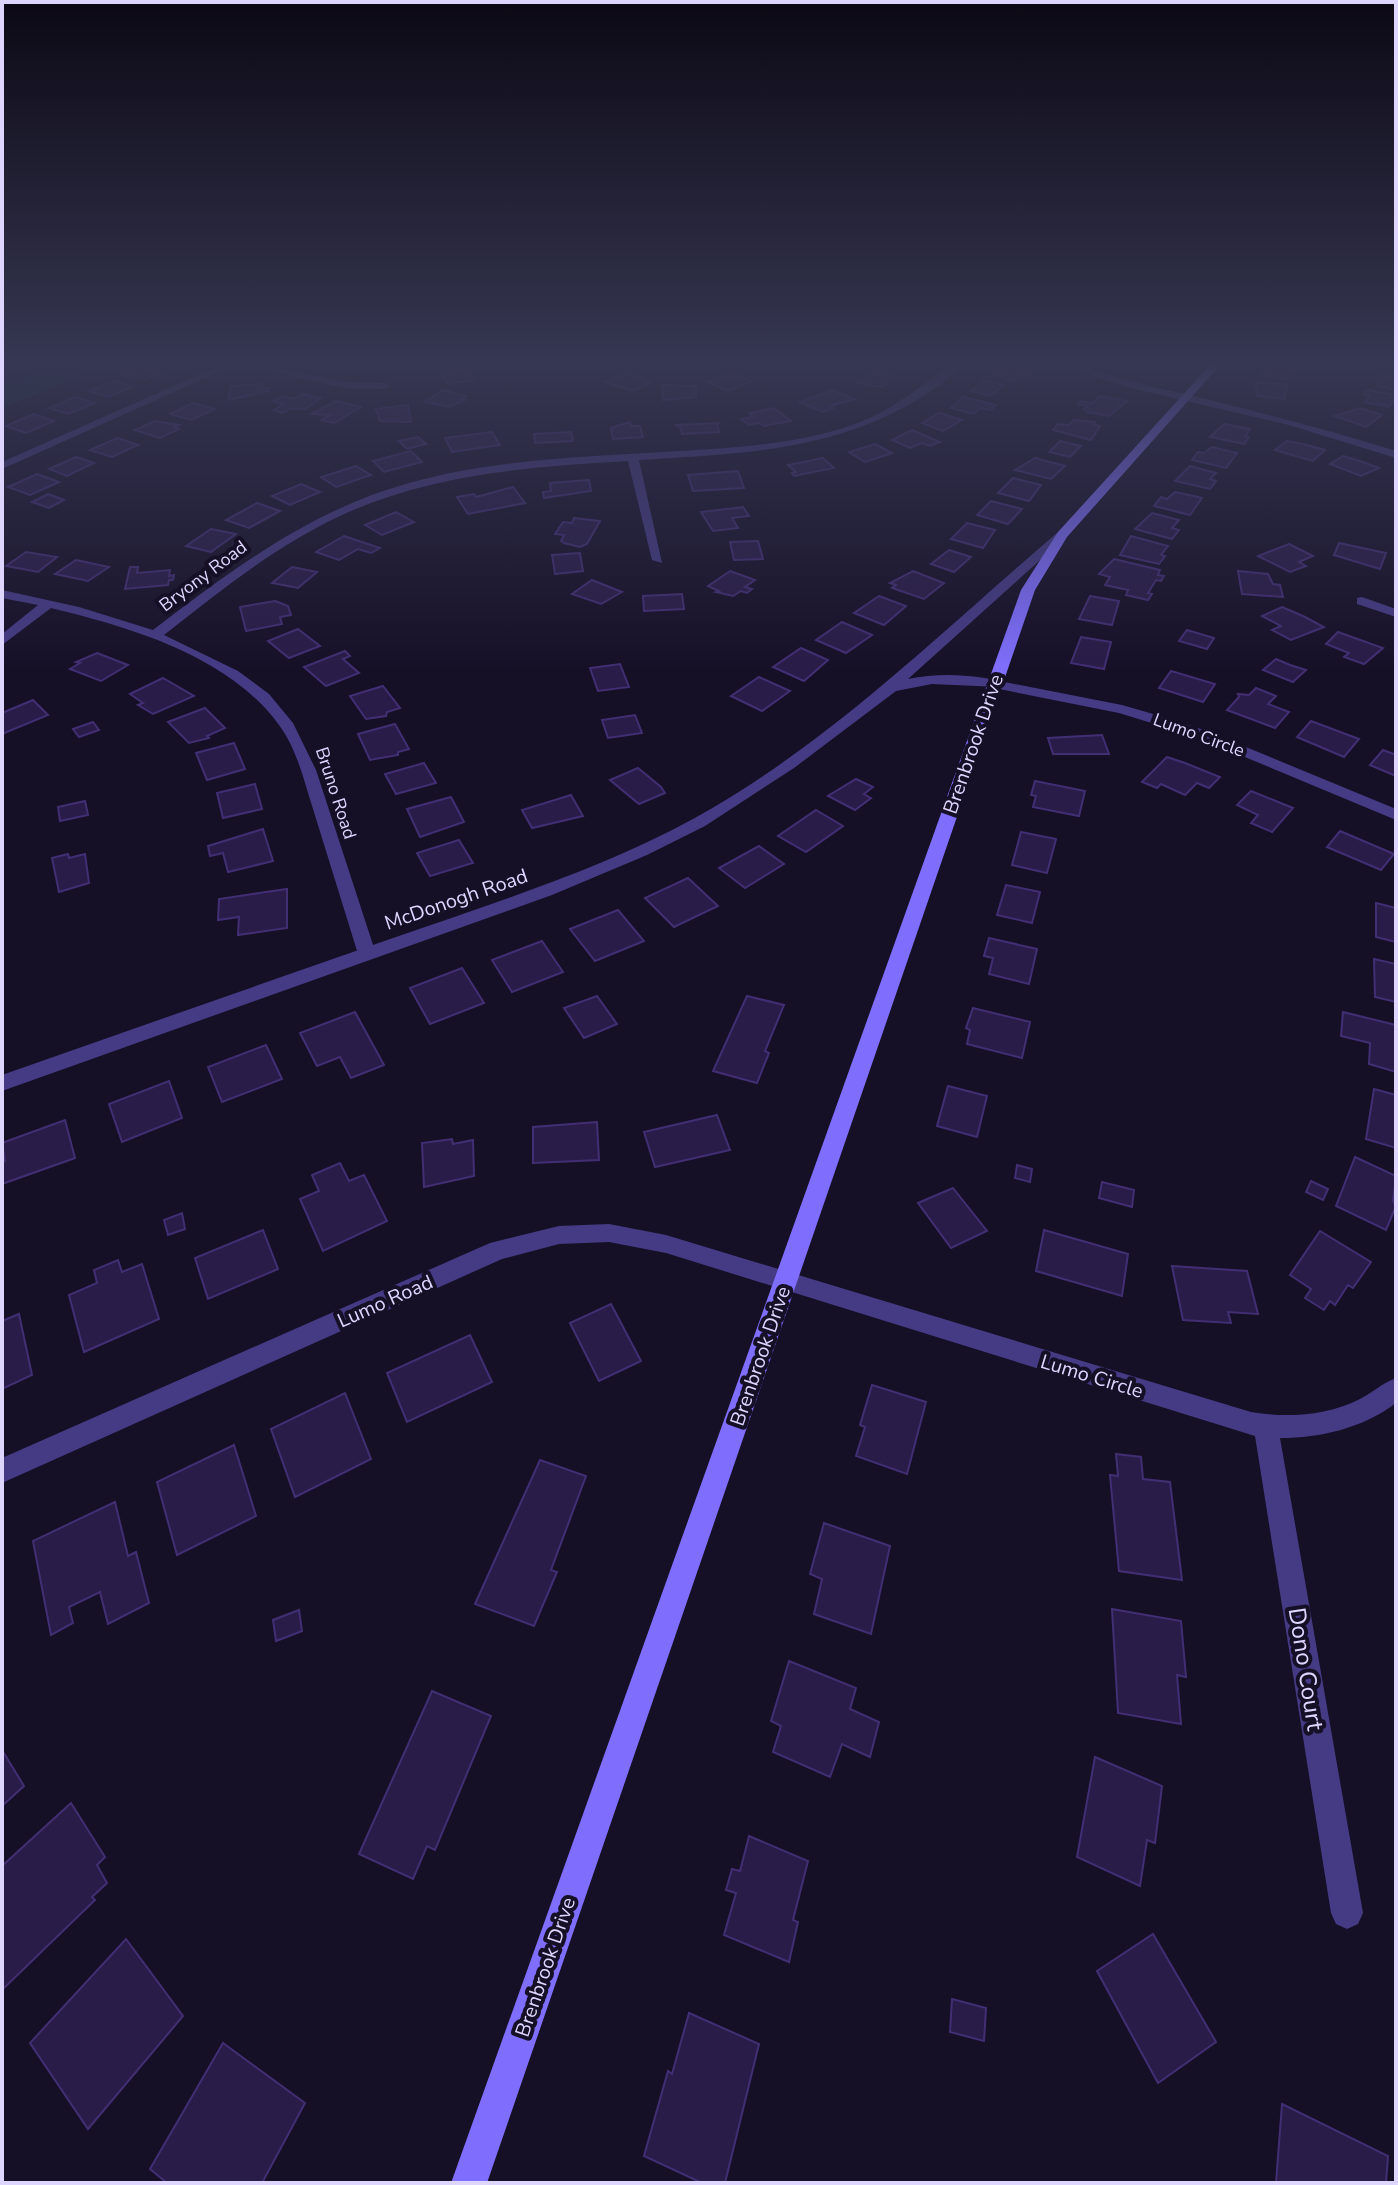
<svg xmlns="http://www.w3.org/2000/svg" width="1398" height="2185" font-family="'Nunito Sans',sans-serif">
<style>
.green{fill:#132f31}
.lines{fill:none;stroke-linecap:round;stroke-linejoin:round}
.stream{stroke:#0b1b45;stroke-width:6}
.building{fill:#291c48;stroke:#422e73;stroke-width:2}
.minor{fill:#453b85;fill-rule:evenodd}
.tertiary{fill:#453b85;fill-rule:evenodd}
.secondary{fill:#7f6efd;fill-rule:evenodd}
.labels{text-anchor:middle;stroke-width:8;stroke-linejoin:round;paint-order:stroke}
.far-street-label{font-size:18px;fill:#ded6ff;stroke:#161027}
.street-label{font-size:20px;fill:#ded6ff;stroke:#161027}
.near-street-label{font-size:24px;fill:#ded6ff;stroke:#161027}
</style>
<rect width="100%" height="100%" fill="#161027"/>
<polygon class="green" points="2,365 107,365 2,408"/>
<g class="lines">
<polyline class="stream" points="2,383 49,365"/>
</g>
<g class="building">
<polygon points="1010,365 1031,372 1013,381 992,374"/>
<polygon points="1269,365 1293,369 1296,371 1285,380 1261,376"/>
<polygon points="140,366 163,373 145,380 122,374"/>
<polygon points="468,369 475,380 447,384 441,372"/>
<polygon points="872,371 891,375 883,382 887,383 882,387 857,383"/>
<polygon points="627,373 642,379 650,383 632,391 605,382"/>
<polygon points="734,374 752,381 728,391 707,382"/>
<polygon points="1378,374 1396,377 1396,390 1376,386 1380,379 1376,378"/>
<polygon points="984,380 1004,385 990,396 971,391"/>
<polygon points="114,381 133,387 108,397 89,391"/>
<polygon points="1256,382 1287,385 1284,399 1257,396"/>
<polygon points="262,384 261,389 269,388 269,391 228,400 231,386"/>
<polygon points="662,385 696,386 696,397 663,400"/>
<polygon points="443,390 466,396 461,399 465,400 449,407 425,402"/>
<polygon points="832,390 855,399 830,406 833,408 823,412 800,402"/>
<polygon points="1368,390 1396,395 1396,397 1389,407 1365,402 1369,396 1364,394"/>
<polygon points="302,394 321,398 306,409 290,409 283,413 274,410 283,404 273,401 283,396 293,399"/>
<polygon points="1100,396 1127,401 1109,416 1087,412 1084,409 1087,406 1078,404 1081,401 1093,403"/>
<polygon points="75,397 95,403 68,414 49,408"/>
<polygon points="963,397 996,405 991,410 980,408 974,414 951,408"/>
<polygon points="336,401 361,407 334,423 321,420 331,415 311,414"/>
<polygon points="193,403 215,409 191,420 170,414"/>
<polygon points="408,405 411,422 380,421 376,409"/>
<polygon points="774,408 791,421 764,426 759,423 749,425 741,419 753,417 749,413"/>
<polygon points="1360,408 1382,415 1366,427 1335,416"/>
<polygon points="939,413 943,414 962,420 943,431 922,423"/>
<polygon points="34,414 54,421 26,433 6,426"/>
<polygon points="1074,420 1095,422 1093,424 1100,426 1091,440 1053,430 1058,424 1069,425"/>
<polygon points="155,421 179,425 174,427 179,429 160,438 135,430"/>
<polygon points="630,422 631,426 640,426 643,437 613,439 611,428"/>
<polygon points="719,423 717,425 719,432 682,434 680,427 675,425"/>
<polygon points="1224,424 1250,429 1245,436 1249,437 1244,444 1210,437"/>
<polygon points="912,430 940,442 930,446 922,443 910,448 892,440"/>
<polygon points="492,432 500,445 452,452 445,438"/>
<polygon points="571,432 573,441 535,443 534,434"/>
<polygon points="418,437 426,444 407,449 399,441"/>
<polygon points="117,438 138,445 112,457 90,450"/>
<polygon points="1060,441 1081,446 1070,457 1049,452"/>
<polygon points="1287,441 1307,445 1325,450 1313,461 1275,450"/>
<polygon points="875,444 892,453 865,462 849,452"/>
<polygon points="1212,447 1237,453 1226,468 1192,460 1198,452 1204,453"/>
<polygon points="411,451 422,462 384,472 373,461"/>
<polygon points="1343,456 1360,461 1379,468 1361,476 1330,464"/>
<polygon points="76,457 94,463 67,476 49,469"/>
<polygon points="823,458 834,468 794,476 792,473 796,472 788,465"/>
<polygon points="1035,458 1065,466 1051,479 1015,470"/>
<polygon points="356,466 371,475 336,487 321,477"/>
<polygon points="1190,466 1216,473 1210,479 1216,481 1210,489 1175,481"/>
<polygon points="738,471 744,488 693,491 688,475"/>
<polygon points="37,474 59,482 30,495 8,487"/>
<polygon points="1013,478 1041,485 1029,501 998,493"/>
<polygon points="589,480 591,491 544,498 543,492 551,491 550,483"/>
<polygon points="301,484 320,492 290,505 272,496"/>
<polygon points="513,487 525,503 468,514 457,497 474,494 476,497"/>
<polygon points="1175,492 1202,498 1190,515 1154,506 1161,497 1167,499"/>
<polygon points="48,494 64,500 49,508 32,502"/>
<polygon points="991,501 1022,509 1008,524 977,515"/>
<polygon points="257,503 280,511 249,528 226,520"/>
<polygon points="743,507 749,516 732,518 738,528 713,531 701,512"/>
<polygon points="396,512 414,522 382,535 365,525"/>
<polygon points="1152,513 1179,520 1172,528 1179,530 1172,539 1135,529"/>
<polygon points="574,518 600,521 587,544 580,547 564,543 561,541 564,535 555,534 563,522 572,523"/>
<polygon points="967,523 995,530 983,548 951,539"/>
<polygon points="211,529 236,534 211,552 186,546"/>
<polygon points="344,536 380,548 371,553 358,549 339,560 316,552"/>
<polygon points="1131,536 1168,546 1161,555 1165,556 1159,564 1120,555"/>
<polygon points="758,541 763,559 734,560 730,542"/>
<polygon points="1339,543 1386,553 1380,569 1334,555"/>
<polygon points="1289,544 1313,556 1299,562 1306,566 1290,572 1258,556"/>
<polygon points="949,550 971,557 954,572 931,564"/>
<polygon points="26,552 57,557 38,572 6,566"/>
<polygon points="580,553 583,571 555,574 552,555"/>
<polygon points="1114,559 1160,570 1158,575 1164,576 1161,581 1156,580 1148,593 1152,594 1148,600 1126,595 1128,590 1105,585 1110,577 1099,574"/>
<polygon points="76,560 109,567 88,581 55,574"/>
<polygon points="130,567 138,567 137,573 170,570 169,576 174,575 173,580 169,580 168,585 125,589"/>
<polygon points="292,567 317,572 298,588 272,583"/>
<polygon points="730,571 755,580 745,587 752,589 747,593 741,591 733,596 716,592 719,591 708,586"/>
<polygon points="913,571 944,583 924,599 892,588 896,585 890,583"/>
<polygon points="1238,571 1268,574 1273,584 1280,585 1283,597 1242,594"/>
<polygon points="592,580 622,592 601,604 572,594"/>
<polygon points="682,594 684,609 644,611 643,596"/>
<polygon points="879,596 906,606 884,625 854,613"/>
<polygon points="1090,596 1119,601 1112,625 1079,619"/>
<polygon points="275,601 288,606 291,615 280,617 282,624 246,631 240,607"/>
<polygon points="1282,607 1303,616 1324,627 1291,640 1272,630 1281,626 1262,616"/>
<polygon points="842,622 872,635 846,653 816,640"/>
<polygon points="298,629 320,646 289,658 268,641"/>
<polygon points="1187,630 1214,638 1207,649 1179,641"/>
<polygon points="1338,632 1383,648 1364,664 1344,657 1349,653 1326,644"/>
<polygon points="1081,637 1111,642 1104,669 1071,663"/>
<polygon points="801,648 828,660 804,681 773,667"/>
<polygon points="345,651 350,656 343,659 359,673 326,686 304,667"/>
<polygon points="97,653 128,665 101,681 70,669 80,663 76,662"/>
<polygon points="1276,659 1290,665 1306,670 1293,682 1263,670"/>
<polygon points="620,664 629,687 598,691 590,668"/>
<polygon points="1171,671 1215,684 1203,702 1159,688"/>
<polygon points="759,677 790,691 762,711 731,696"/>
<polygon points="163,678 194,696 153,714 138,705 143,703 130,694"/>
<polygon points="383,686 400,708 387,712 386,716 366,719 350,696"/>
<polygon points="1256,688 1276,696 1268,704 1289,712 1275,728 1227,710 1239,697 1238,694 1249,695"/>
<polygon points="33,700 48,715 2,734 2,713"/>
<polygon points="205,708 225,728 207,736 209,738 189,743 168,722"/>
<polygon points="635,715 642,733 608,738 602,720"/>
<polygon points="1311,721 1359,739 1344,757 1297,737"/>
<polygon points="93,722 99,730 79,737 73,729"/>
<polygon points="395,724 409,749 398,752 398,755 370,760 358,734"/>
<polygon points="1102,735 1109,754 1053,754 1048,738"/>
<polygon points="234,743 245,769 207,780 196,753"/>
<polygon points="1383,750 1396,755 1396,776 1370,765"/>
<polygon points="1167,757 1185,763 1220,777 1209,788 1197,783 1185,795 1161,784 1157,788 1142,782"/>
<polygon points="424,763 436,783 396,794 385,774"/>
<polygon points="638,768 661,787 665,793 639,804 610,780"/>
<polygon points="856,779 873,787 864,794 871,798 855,810 828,796"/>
<polygon points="1035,781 1085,791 1079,816 1033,807 1036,796 1031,795"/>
<polygon points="255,784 262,809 223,818 217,793"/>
<polygon points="1251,791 1293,808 1272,832 1251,823 1258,815 1237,805"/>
<polygon points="571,795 583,816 532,828 522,810"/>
<polygon points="451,797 464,822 420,837 407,809"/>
<polygon points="85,801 88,815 60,821 58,807"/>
<polygon points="816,810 843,826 806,852 778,836"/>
<polygon points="263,829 273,861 228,872 223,853 210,856 208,846"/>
<polygon points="1340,831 1394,854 1381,870 1327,847"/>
<polygon points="1021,832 1056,839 1047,873 1012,865"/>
<polygon points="459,840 473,863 430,876 417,853"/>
<polygon points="759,846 784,864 745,888 719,868"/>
<polygon points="68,854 69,858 85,854 89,883 59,892 52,858"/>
<polygon points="688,878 718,906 674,927 645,898"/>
<polygon points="1006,885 1040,892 1032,923 997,915"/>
<polygon points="287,889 287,928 238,935 239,917 218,920 219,899"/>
<polygon points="1376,903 1396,908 1396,942 1376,937"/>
<polygon points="618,910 644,941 595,961 570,929"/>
<polygon points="989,938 1037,949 1029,984 989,974 993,958 984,956"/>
<polygon points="542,941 563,972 512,992 492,960"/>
<polygon points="1374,959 1396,964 1396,1002 1375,997"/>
<polygon points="462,968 484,1003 430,1024 410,988"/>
<polygon points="597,996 617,1024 584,1038 564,1008"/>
<polygon points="747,996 784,1005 765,1051 769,1053 757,1083 713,1071"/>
<polygon points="973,1008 1030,1022 1022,1058 967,1044 970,1030 966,1028"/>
<polygon points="355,1012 384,1065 351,1078 340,1057 317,1066 300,1033"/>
<polygon points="1343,1012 1396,1025 1396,1072 1369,1064 1370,1043 1341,1036"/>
<polygon points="266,1045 282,1079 222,1102 208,1067"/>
<polygon points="169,1081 182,1118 122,1142 109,1104"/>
<polygon points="948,1086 987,1096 977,1137 937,1126"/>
<polygon points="1374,1089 1396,1095 1396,1148 1366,1139"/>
<polygon points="717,1115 730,1150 655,1167 644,1132"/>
<polygon points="65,1120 75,1158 2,1184 2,1162 5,1161 2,1143"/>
<polygon points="597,1122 599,1160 533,1163 533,1127"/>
<polygon points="452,1139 453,1144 473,1140 474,1176 424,1187 422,1143"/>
<polygon points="1355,1157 1396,1176 1393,1201 1396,1206 1386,1230 1336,1206"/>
<polygon points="340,1163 349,1181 364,1175 387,1221 323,1251 300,1199 319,1191 312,1175"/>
<polygon points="1017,1165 1032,1169 1030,1182 1015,1178"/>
<polygon points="1311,1181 1328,1189 1323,1200 1306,1192"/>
<polygon points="1102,1182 1134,1190 1132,1207 1099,1198"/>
<polygon points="953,1188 987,1231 951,1248 918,1203"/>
<polygon points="182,1213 185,1229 168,1235 164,1220"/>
<polygon points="263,1230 278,1269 208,1299 195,1258"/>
<polygon points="1044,1230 1128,1254 1122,1296 1036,1271"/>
<polygon points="1320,1231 1371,1262 1353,1288 1348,1285 1335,1305 1330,1301 1324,1310 1305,1298 1311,1289 1290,1275"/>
<polygon points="118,1260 122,1272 142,1264 159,1319 84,1352 69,1295 97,1283 94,1270"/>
<polygon points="1172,1266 1247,1271 1258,1314 1228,1312 1231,1323 1183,1320"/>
<polygon points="611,1304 641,1361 599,1381 570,1323"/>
<polygon points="19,1314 32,1375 2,1389 2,1321"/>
<polygon points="470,1335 492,1382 407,1422 387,1373"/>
<polygon points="872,1385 926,1402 907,1474 856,1456 865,1427 860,1425"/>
<polygon points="345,1393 371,1459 295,1497 271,1429"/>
<polygon points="234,1445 256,1516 177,1555 157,1482"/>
<polygon points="1116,1454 1141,1457 1143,1479 1170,1482 1182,1580 1119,1571 1110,1475 1118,1476"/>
<polygon points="540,1460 586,1476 551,1570 557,1572 534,1626 475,1604"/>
<polygon points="115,1502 128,1556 136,1552 149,1603 108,1624 100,1592 69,1607 73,1623 51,1635 33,1541"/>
<polygon points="824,1523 890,1546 871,1634 814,1614 822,1579 810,1574"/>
<polygon points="1112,1609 1181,1621 1186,1677 1177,1675 1181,1724 1118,1713"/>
<polygon points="299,1610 302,1631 276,1641 273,1620"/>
<polygon points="789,1661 856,1688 850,1709 879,1722 870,1757 842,1744 830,1777 773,1752 781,1726 771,1721"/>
<polygon points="432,1691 491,1716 435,1850 427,1846 413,1879 359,1854"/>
<polygon points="2,1750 24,1786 2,1806"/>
<polygon points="1095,1757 1162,1786 1155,1843 1147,1840 1140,1886 1077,1857"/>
<polygon points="71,1803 105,1857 97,1865 107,1883 92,1897 95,1900 2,1990 2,1866"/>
<polygon points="749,1836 808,1861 793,1920 798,1922 789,1962 724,1935 736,1893 726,1890 732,1869 740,1871"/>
<polygon points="1153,1934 1216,2042 1158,2083 1097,1971"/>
<polygon points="126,1939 183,2016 88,2129 30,2043"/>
<polygon points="952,1999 986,2008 984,2041 950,2032"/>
<polygon points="689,2013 759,2044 725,2183 702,2183 644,2156 668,2071 672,2074"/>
<polygon points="223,2043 305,2103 262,2183 167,2183 150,2169"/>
<polygon points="1282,2104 1388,2156 1386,2183 1276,2183"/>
</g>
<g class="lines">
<g class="minor">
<polygon points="221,365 234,365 2,469 2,462"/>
<polygon points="245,365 264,365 345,382 385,383 390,386 385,389 345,388"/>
<path d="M952,365H964C870,449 759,453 639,460L662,563L652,560L628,461C522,467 415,475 320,526C264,555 214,596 164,635L238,671L269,694L293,723L316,770L376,954L373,958L367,960L358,954C343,906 328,857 313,809C304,781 297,749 279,725C229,656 130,627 51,608L2,645V634L38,605L2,598V590L79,607L153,630C233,569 311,510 409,483C497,458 590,457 680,451C742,447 807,444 865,420C897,407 923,383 952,365Z"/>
<path d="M1059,365C1087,365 1114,378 1142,384C1228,404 1312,425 1396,451V458L1289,425L1127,387Z"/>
<polygon points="1362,597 1396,609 1396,617 1357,604 1357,598"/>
<polygon points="994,680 1122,705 1167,718 1207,731 1396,809 1396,820 1197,737 1119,713 989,687 989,681"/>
<path d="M609,1224L666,1235L1251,1412C1285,1418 1326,1416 1358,1400C1371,1394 1382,1383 1396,1378V1403C1363,1428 1321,1438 1280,1438L1363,1913L1358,1924L1347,1929L1336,1924L1331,1913L1255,1436L666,1253L609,1242L559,1244L502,1259L2,1483V1458L490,1243L559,1226Z"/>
</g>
<path class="tertiary" d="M1058,532L1068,535L908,679C938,673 969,674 999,681V687L932,684L896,691L794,768L705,826L647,855L552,895L2,1091V1075C133,1029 264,983 396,937C496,902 599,870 693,819C829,744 940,633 1058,532Z"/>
<polygon class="secondary" points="1210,365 1220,365 1067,537 1035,590 487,2183 451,2183 1021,590 1058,532"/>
</g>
<linearGradient id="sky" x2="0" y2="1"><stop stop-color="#0c0915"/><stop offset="0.54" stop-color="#363752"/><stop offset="1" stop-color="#363752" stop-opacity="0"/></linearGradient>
<rect width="1398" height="671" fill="url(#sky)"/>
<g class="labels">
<g class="far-street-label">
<text transform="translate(203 576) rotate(-37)" y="6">Bryony Road</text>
<text transform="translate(1199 735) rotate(20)" y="6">Lumo Circle</text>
<text transform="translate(336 793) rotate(72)" y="6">Bruno Road</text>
</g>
<g class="street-label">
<text transform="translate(973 744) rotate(-71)" y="7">Brenbrook Drive</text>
<text transform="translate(456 899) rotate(-19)" y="7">McDonogh Road</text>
<text transform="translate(385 1301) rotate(-24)" y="7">Lumo Road</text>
<text transform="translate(760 1356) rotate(-71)" y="7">Brenbrook Drive</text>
<text transform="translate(1092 1376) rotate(17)" y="7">Lumo Circle</text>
<text transform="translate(545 1967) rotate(-71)" y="7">Brenbrook Drive</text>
</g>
<g class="near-street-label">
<text transform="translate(1306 1669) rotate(81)" y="8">Dono Court</text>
</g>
</g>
<rect width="1398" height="2185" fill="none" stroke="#ded6ff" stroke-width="8"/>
</svg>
